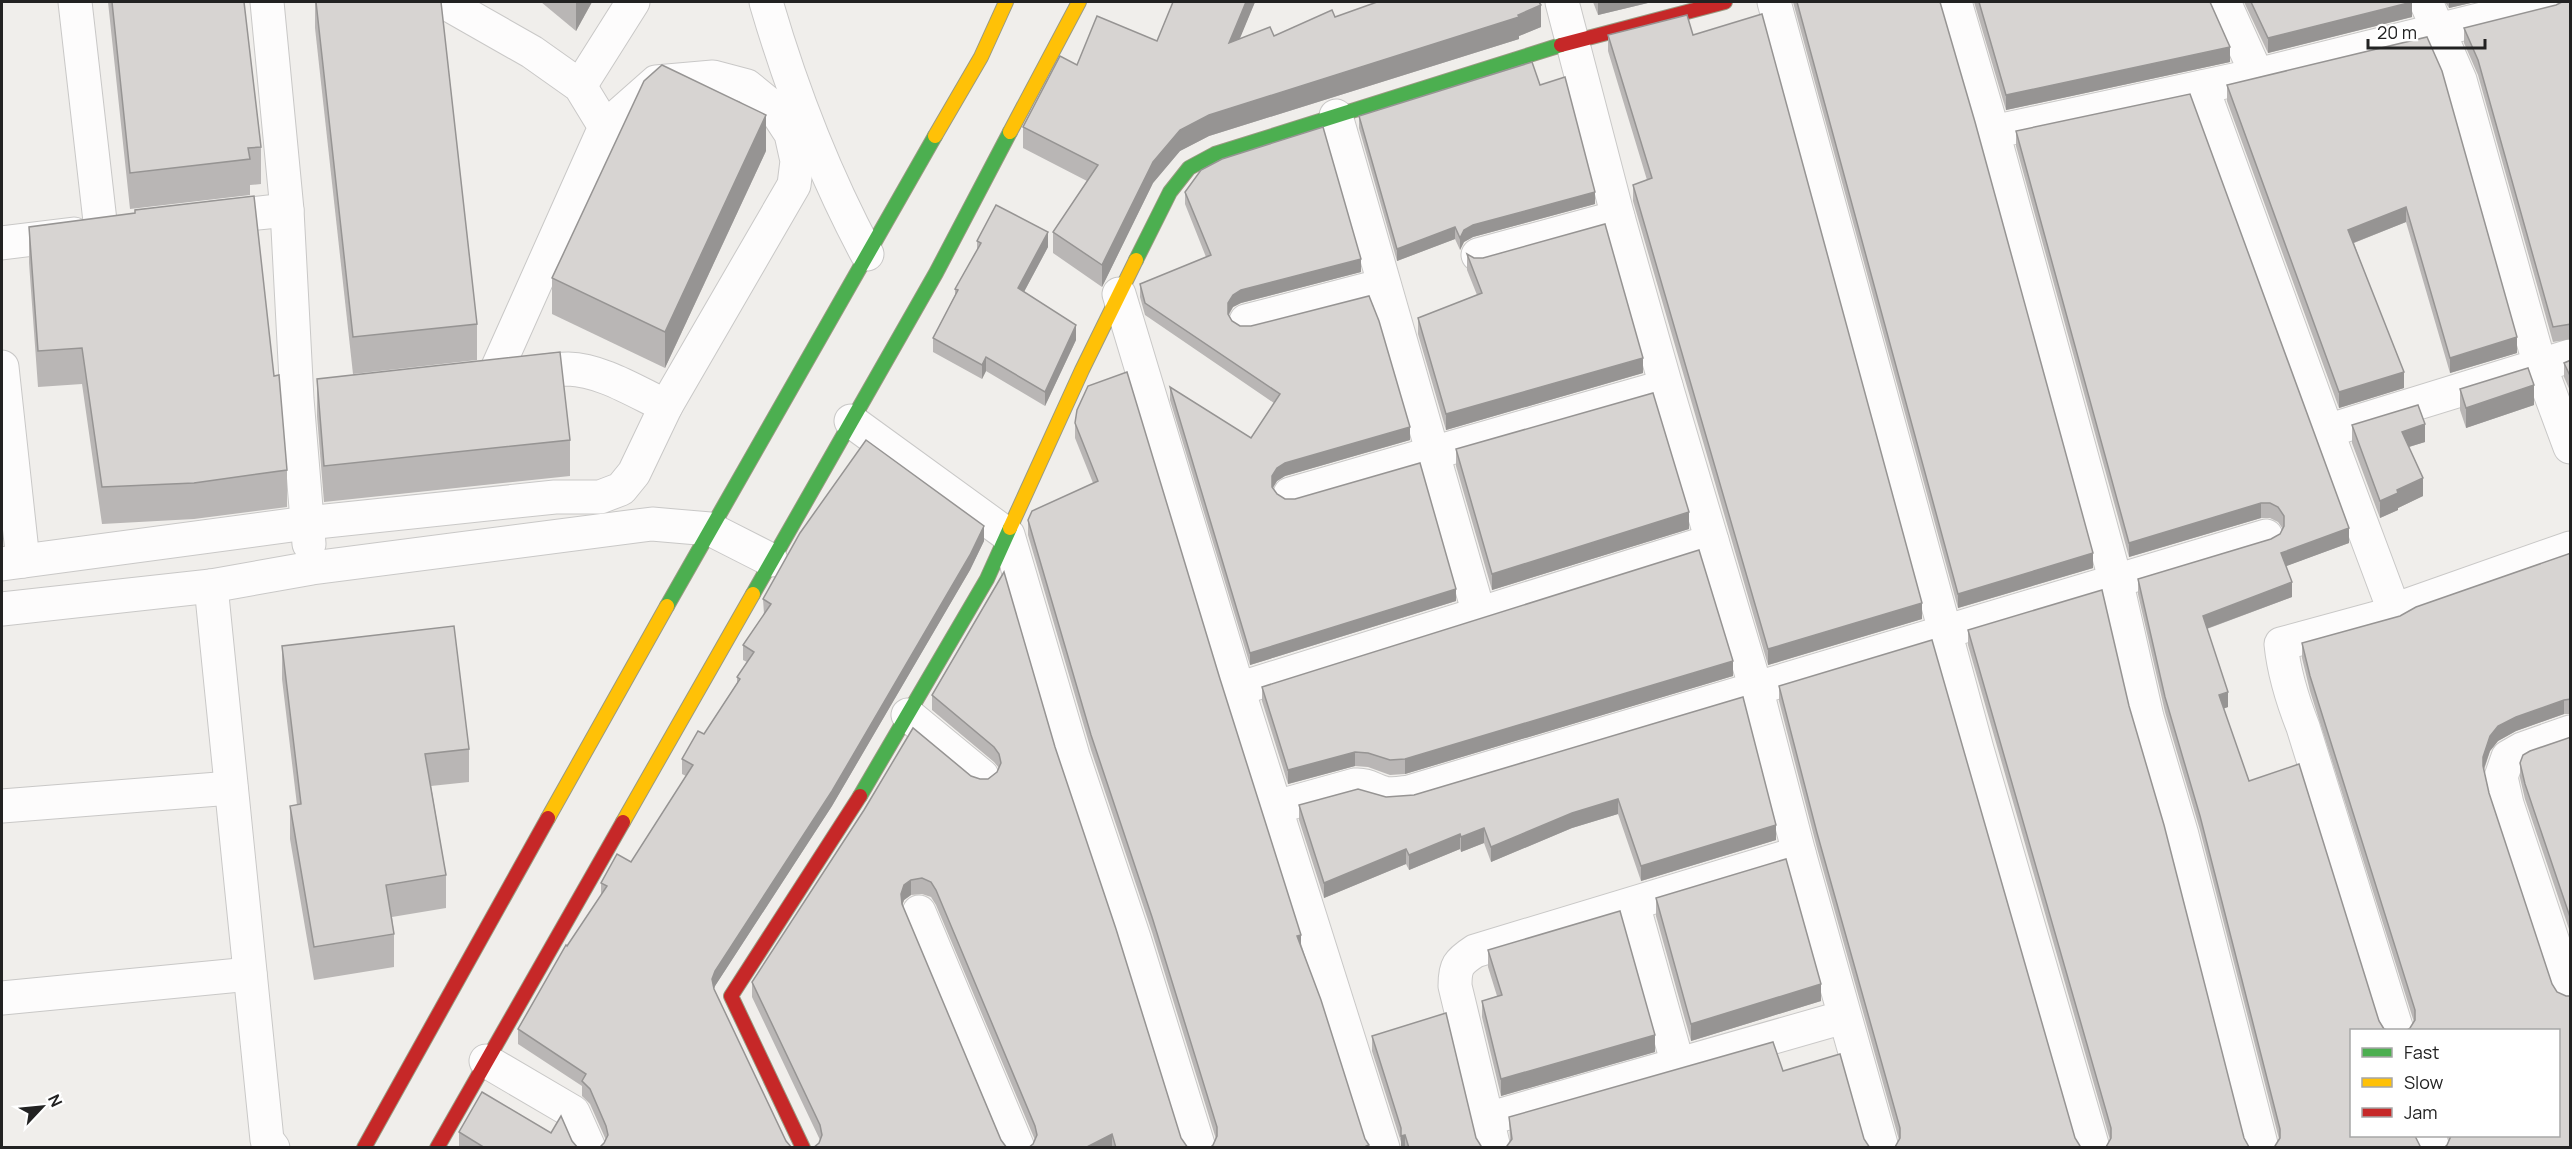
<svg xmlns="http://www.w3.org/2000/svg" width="2572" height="1149" font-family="Manrope,sans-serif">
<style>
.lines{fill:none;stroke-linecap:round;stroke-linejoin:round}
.street-casing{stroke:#c9c8c7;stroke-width:35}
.fast-casing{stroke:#999a82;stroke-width:16}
.slow-casing{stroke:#999a82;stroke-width:16}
.jam-casing{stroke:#999a82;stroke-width:16}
.street{stroke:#fdfcfc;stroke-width:33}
.fast{stroke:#4caf50;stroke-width:14}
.slow{stroke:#ffc107;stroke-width:14}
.jam{stroke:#c62828;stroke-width:14}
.wall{fill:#b9b6b5}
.shaded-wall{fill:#969493}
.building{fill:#d7d4d2;stroke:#969493;stroke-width:1.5}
</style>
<rect width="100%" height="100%" fill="#f0eeeb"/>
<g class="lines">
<defs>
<g id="street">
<polyline points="75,2 101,230"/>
<polyline points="267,2 287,210 297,399 309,544"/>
<polyline points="444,2 532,52 580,86 605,127 493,378"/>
<path d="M766,2C792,91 823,172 867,254"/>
<polyline points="1562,2 1618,217 1666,386 1759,699 1799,853 1882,1148"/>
<polyline points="1774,2 1977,749 2093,1148"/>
<polyline points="1955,2 1993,132"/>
<polyline points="2224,2 2257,75"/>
<polyline points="2426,2 2460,80 2540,366 2570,447"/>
<polyline points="580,86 633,2"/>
<polyline points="2202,87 2327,431 2570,356"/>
<polyline points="1336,116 1479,614"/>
<polyline points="212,218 287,210"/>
<polyline points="2,243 74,234"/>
<polyline points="1478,255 1618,217"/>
<polyline points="1119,294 1238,689 1383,1148"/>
<polyline points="1246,321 1384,285"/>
<polyline points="2,367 23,561"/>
<path d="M517,375C533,373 552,369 568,369C602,370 636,392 666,406"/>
<polyline points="851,421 1008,535 1073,756 1134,938 1199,1148"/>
<polyline points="2327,431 2395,613 2408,605 2570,548"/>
<polyline points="1290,494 1666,386"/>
<polyline points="2,564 307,523 555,497 600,497 621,489 634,473 666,406 794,185 797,161 791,134 774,108 747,86 713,77 656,82 605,127"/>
<polyline points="211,586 267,1140 273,1148"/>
<polyline points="2,609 211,586 312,568 652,524 710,529 771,560"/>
<path d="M2395,613L2281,644C2284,674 2292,699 2303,727L2397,1030"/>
<polyline points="1238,689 1712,541"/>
<polyline points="908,715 982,776"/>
<polyline points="2570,732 2522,749 2508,757 2501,777 2507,804 2570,993"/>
<polyline points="2,806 231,788"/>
<path d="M1276,807L1355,785C1367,784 1373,790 1384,793C1393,795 1401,793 1409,792L2266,536"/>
<polyline points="1633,904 1678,1065"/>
<polyline points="919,912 1018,1148"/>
<polyline points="2,998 250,974"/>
<polyline points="486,1061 573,1112 589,1148"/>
<polyline points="1487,1119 1844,1017"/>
<polyline points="2429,1136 2433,1148"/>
<path d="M1494,1148L1455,986C1455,966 1458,962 1475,951L1799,853"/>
<polyline points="2262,1148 2182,835 2147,717 2120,597 1993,132 2257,75 2551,2"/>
</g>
<g id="fast">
<polyline points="1136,260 1170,192 1189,168 1215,154 1561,45"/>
<polyline points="753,594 936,273 1010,132"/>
<polyline points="667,606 935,136"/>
<polyline points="860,796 987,579 1010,528"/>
</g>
<g id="slow">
<polyline points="1010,132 1079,2"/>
<polyline points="935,136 981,57 1006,2"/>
<polyline points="1010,528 1082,370 1136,260"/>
<polyline points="548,818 667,606"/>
<polyline points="623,822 753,594"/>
</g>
<g id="jam">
<polyline points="1561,45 1725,2"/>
<polyline points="364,1148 548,818"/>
<polyline points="437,1148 623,822"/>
<polyline points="803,1148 731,996 860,796"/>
</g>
</defs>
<use href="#street" class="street-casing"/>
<use href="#fast" class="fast-casing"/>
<use href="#slow" class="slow-casing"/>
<use href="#jam" class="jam-casing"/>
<use href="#street" class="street"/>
<use href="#fast" class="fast"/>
<use href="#slow" class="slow"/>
<use href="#jam" class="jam"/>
</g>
<g class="wall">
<polygon points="108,2 244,2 261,147 261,184 250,185 250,195 130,209"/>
<polygon points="315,2 441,2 477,324 477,360 353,374 315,28"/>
<polygon points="541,2 592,2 576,31"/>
<polygon points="1173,2 1255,2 1239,39 1274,36 1335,17 1541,27 1519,36 1519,39 1209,136 1180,151 1153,183 1102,287 1053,253 1053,232 1087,181 1023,148 1023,127 1077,65 1157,41"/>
<polygon points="1593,2 1652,2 1598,15"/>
<polygon points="1793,2 1940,2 2093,568 1958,608"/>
<polygon points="1974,2 2210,2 2230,62 2006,110"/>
<polygon points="2244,2 2412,2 2412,17 2268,53"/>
<polygon points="2445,2 2475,2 2449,8"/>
<polygon points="2571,2 2571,339 2553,342 2478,75 2464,43 2464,28"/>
<polygon points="1608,35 1693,35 1922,619 1768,665 1633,201 1633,185 1647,180 1608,51"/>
<polygon points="2427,37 2517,353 2450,373 2406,222 2354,243 2404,388 2339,408 2227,101 2227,85"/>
<polygon points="1540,85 1595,204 1473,237 1464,242 1460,250 1455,239 1397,261 1359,128 1359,116"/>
<polygon points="2016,131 2349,543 2286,566 2292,597 2207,629 2228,707 2223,709 2249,781 2384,1029 2275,1146 2279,1139 2200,830 2165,712 2138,594 2138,579 2271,539 2280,534 2283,529 2278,522 2270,518 2261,518 2129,557 2016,146"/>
<polygon points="766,151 665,368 552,314 552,278"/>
<polygon points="1185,192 1361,272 1241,303 1233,307 1229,315 1232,321 1410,440 1285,476 1277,481 1273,488 1277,494 1456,601 1250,665 1170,400 1170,387 1251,438 1274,403 1145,315 1140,297 1140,284 1206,257 1185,204"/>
<polygon points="29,227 274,376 287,470 287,507 194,519 102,524 82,384 38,387 29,263"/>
<polygon points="977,241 1048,247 1024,292 1076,340 1045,406 986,371 982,379 933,352 933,338 955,295 955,289 977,250"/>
<polygon points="1467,254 1643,373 1446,430 1418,334 1418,318 1477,295 1467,270"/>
<polygon points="2571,360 2571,393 2564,377 2564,363"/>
<polygon points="317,379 570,440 570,476 324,502 317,416"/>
<polygon points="2460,389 2534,405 2466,428 2460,410"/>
<polygon points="1075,423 1301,947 1365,1139 1369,1148 1213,1145 1216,1139 1152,932 1091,750 1028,535 1028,520 1093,483 1075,438"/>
<polygon points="2352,425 2425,442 2409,447 2423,496 2398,508 2398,510 2380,518 2352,443"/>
<polygon points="1456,449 1689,529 1492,590 1456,466"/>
<polygon points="984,541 970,570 832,806 715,986 604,1143 606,1140 590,1104 582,1096 582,1086 518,1044 518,1029 567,946 601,895 601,883 631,862 686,776 682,774 682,759 704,734 737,683 737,677 747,662 743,660 743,645 764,614 763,599"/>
<polygon points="2571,553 2571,714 2564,714 2516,731 2498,741 2490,751 2484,770 2489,793 2552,984 2557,992 2566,996 2571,996 2571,1148 2444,1148 2447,1145 2449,1141 2448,1136 2559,1136 2559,1030 2407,1030 2410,1028 2414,1022 2310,691 2302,658 2302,643 2400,616 2416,607"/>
<polygon points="1004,572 1055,747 1116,929 1181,1138 1188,1148 1028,1148 1033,1144 1035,1140 936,905 931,897 922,894 911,895 904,900 902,905 1001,1140 1007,1148 813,1148 819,1143 820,1140 752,997 752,982 864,810 913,728 971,776 980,779 988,779 997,772 999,768 994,762 932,710 932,695"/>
<polygon points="1968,630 2129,706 2244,1138 2249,1147 2106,1147 2110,1140 1968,645"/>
<polygon points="282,646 469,749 469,782 431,786 446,875 446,908 392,917 394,934 394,967 314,980 290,839 290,806 297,805 282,679"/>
<polygon points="1733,676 1405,774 1390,775 1368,767 1355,766 1288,784 1262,701 1262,687"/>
<polygon points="1779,686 2075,1138 2080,1146 1895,1147 1899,1140 1817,848 1779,701"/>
<polygon points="1743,697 1776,840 1641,881 1618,814 1572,828 1491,862 1484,843 1461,852 1460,849 1409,870 1406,864 1324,898 1299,820 1299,805 1414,795"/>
<polygon points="2571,737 2571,935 2525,799 2520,778 2520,763"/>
<polygon points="1656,898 1821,1001 1691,1041 1656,916"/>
<polygon points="1488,950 1655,1052 1501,1096 1482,1017 1482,1001 1497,996 1488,967"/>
<polygon points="1372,1036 1476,1138 1481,1146 1483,1148 1401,1148 1401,1142 1372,1051"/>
<polygon points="1783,1071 1864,1139 1869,1147 1507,1146 1510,1141 1509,1117"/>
<polygon points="459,1132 551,1133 572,1141 578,1148 460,1148 459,1147"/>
</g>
<g class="shaded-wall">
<polygon points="576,2 592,2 576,31"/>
<polygon points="1246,2 1255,2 1229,65 1229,43"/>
<polygon points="1598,2 1652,2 1598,15"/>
<polygon points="2412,2 2412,17 2268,53 2268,38"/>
<polygon points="2449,2 2475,2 2449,8"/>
<polygon points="1541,5 1541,27 1519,36 1519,39 1209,136 1180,151 1153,183 1102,287 1102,265 1153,162 1180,130 1209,115 1518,15"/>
<polygon points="2230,47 2230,62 2006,110 2006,95"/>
<polygon points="766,115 766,151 665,368 665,332"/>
<polygon points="1595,192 1595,204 1473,237 1464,242 1460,250 1460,238 1464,230 1473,225"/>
<polygon points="2406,207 2406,222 2348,245 2348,230"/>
<polygon points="1455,227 1455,239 1397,261 1397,249"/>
<polygon points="1048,232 1048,247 1018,303 1018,288"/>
<polygon points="1361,259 1361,272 1241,303 1233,307 1228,315 1228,303 1233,295 1241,290"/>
<polygon points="1076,325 1076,340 1045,406 1045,392"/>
<polygon points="2517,337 2517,353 2450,373 2450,358"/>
<polygon points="986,357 986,371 982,379 982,365"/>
<polygon points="1643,358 1643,373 1446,430 1446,414"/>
<polygon points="2404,372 2404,388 2339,408 2339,392"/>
<polygon points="2534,385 2534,405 2466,428 2466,408"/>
<polygon points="2425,424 2425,442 2402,449 2402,432"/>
<polygon points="1410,427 1410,440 1285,476 1277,481 1272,489 1272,476 1277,468 1285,463"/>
<polygon points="2423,478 2423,496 2398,508 2398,510 2380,518 2380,501 2397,490"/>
<polygon points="2261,503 2261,518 2129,557 2129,543"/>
<polygon points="1689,512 1689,529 1492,590 1492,574"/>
<polygon points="984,526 984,541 970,570 832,806 715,986 712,994 712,979 715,971"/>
<polygon points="2349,528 2349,543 2281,568 2281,553"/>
<polygon points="2093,553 2093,568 1958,608 1958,594"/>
<polygon points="2292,582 2292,597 2203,630 2203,616"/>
<polygon points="1456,589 1456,601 1250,665 1250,653"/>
<polygon points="1922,603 1922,619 1768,665 1768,649"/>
<polygon points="1733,661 1733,676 1405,774 1405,759"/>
<polygon points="2228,692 2228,707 2219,710 2219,695"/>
<polygon points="2564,700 2564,714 2516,731 2498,741 2490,751 2483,771 2483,781 2483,757 2490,736 2498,726 2516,717"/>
<polygon points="1355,752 1355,766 1288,784 1288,770"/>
<polygon points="1618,799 1618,814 1572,828 1491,862 1491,847 1572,813"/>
<polygon points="1776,825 1776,840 1641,881 1641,866"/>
<polygon points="1484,828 1484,843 1461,852 1461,837"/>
<polygon points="1460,834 1460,849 1409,870 1409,855"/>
<polygon points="1406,849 1406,864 1324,898 1324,883"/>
<polygon points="911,880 911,895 904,900 901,909 901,894 904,885"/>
<polygon points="1301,935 1301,950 1297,936"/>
<polygon points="1821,984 1821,1001 1691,1041 1691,1024"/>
<polygon points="1655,1035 1655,1052 1501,1096 1501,1079"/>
<polygon points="1112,1134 1112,1148 1085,1148"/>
<polygon points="1405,1135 1405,1148 1401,1148 1401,1136"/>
</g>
<g class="building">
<polygon points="112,2 244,2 261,147 248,148 250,159 130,173"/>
<polygon points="316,2 441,2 477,324 353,337"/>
<polygon points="1173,2 1246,2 1229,43 1270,27 1274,36 1332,10 1335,17 1377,2 1539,2 1541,5 1518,15 1519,17 1209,115 1180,130 1153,162 1102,265 1053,232 1098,165 1023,127 1060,56 1077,65 1097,16 1157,41"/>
<polygon points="1797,2 1940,2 1975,122 2093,553 1958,594"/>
<polygon points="1979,2 2210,2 2230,47 2006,95"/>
<polygon points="2251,2 2412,2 2268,38"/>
<polygon points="2562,2 2571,2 2571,324 2553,327 2478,60 2464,28 2556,5"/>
<polygon points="1762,14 1922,603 1768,649 1633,185 1652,178 1608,35 1687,15 1693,35"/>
<polygon points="2427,37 2442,71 2517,337 2450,358 2406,207 2348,230 2404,372 2339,392 2227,85"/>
<polygon points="1532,62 1540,85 1565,77 1595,192 1473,225 1464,230 1460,238 1455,227 1397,249 1359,116"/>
<polygon points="662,65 766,115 665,332 552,278 644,81"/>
<polygon points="2190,94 2349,528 2281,553 2292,582 2203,616 2228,692 2219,695 2249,781 2299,764 2379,1021 2384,1029 2387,1030 2352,1030 2352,1136 2415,1136 2421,1148 2273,1148 2275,1146 2280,1138 2280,1129 2200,816 2165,697 2138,579 2271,539 2280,534 2284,526 2284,516 2278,507 2270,503 2261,503 2129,543 2016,131"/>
<polygon points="1323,127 1361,259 1241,290 1233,295 1228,303 1228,314 1232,321 1240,326 1251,326 1369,296 1379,321 1410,427 1285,463 1277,468 1272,476 1272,487 1277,494 1285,499 1295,499 1420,463 1456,589 1250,653 1170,387 1251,438 1280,394 1145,303 1140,284 1211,255 1185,192 1201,170 1222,159"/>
<polygon points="254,196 274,376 279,375 287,470 194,483 102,487 82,348 38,351 29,227 135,213 135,210"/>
<polygon points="996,205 1048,232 1018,288 1076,325 1045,392 986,357 982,365 933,338 958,290 955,289 981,243 977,241"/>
<polygon points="1605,224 1643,358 1446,414 1418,318 1482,293 1467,254 1474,258 1483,258"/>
<polygon points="560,352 570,440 324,466 317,379"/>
<polygon points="2571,360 2571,378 2564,363"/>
<polygon points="2528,368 2534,385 2466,408 2460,389"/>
<polygon points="1127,372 1220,679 1301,935 1297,936 1321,1000 1365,1139 1369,1145 1362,1148 1210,1148 1213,1145 1217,1136 1217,1127 1152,917 1091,735 1028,520 1032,511 1098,481 1075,423 1077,410 1088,386"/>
<polygon points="1653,393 1689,512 1492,574 1456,449"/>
<polygon points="2418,405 2425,424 2402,432 2423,478 2397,490 2398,493 2380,501 2352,425"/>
<polygon points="866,440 984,526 970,555 832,791 715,971 712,979 714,989 786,1141 792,1148 599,1148 604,1143 608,1135 606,1126 590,1089 582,1081 586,1074 518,1029 566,945 567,946 607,886 601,883 617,854 631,862 693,765 682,759 698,731 704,734 740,679 737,677 754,652 743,645 771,604 763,599 800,533"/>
<polygon points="1699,550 1733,661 1405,759 1390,760 1368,753 1355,752 1288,770 1262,687"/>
<polygon points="2571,553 2571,699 2564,700 2516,717 2498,726 2490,736 2483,757 2483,766 2489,793 2552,984 2557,992 2566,996 2571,996 2571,1148 2444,1148 2447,1145 2451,1136 2559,1136 2559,1030 2407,1030 2410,1028 2415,1020 2415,1010 2310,676 2302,643 2400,616 2416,607"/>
<polygon points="1004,572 1055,747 1116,929 1181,1138 1188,1148 1116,1148 1112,1134 1085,1148 1028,1148 1033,1144 1037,1135 1035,1126 936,890 931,882 922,878 911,880 904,885 901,894 902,904 1001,1140 1007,1148 813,1148 819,1143 822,1135 820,1125 752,982 864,810 913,728 971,776 980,779 988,779 997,772 1001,763 999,754 994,747 932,695"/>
<polygon points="2102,590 2129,706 2164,825 2244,1138 2249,1147 2251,1148 2104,1148 2106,1147 2111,1138 2111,1128 1968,630"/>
<polygon points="454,626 469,749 425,754 446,875 386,885 394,934 314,947 290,806 301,804 282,646"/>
<polygon points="1932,640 2075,1138 2080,1146 2082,1148 1893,1148 1895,1147 1900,1138 1900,1128 1817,833 1779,686"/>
<polygon points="1743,697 1776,825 1641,866 1618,799 1572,813 1491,847 1484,828 1461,837 1460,834 1409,855 1406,849 1324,883 1299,805 1358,789 1386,797 1414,795"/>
<polygon points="2571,737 2571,920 2525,784 2520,763 2523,755 2530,751"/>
<polygon points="1786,859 1821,984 1691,1024 1656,898"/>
<polygon points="1620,911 1655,1035 1501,1079 1482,1001 1502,995 1488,950"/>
<polygon points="1446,1013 1476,1138 1481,1146 1483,1148 1409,1148 1405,1135 1401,1136 1401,1128 1372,1036"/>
<polygon points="1773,1042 1783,1071 1840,1054 1864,1139 1870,1148 1505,1148 1507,1146 1512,1139 1509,1117"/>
<polygon points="482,1092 551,1133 561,1116 572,1141 578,1148 485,1148 459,1132"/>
</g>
<rect width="2572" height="1149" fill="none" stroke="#222222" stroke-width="6"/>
<rect x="2350" y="1029" width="210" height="108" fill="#ffffff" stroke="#a7a7a7" stroke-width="1.5"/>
<rect x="2362" y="1048" width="30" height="9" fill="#4caf50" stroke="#a7a7a7" stroke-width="1.5"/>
<text x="2404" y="1059" font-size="18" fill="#222222">Fast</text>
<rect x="2362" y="1078" width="30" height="9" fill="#ffc107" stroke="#a7a7a7" stroke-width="1.5"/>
<text x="2404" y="1089" font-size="18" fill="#222222">Slow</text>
<rect x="2362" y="1108" width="30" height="9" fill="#c62828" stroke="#a7a7a7" stroke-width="1.5"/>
<text x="2404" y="1119" font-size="18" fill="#222222">Jam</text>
<g transform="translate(42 1107) rotate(64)" stroke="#ffffff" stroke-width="4.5" paint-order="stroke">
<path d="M0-4.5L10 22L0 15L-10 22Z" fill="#222222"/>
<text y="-9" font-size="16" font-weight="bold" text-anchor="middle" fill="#222222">N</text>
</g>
<path d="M2368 39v9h117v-9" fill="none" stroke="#222222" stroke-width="3"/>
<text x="2377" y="39" font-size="18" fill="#222222" stroke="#ffffff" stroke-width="4.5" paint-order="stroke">20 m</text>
</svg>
